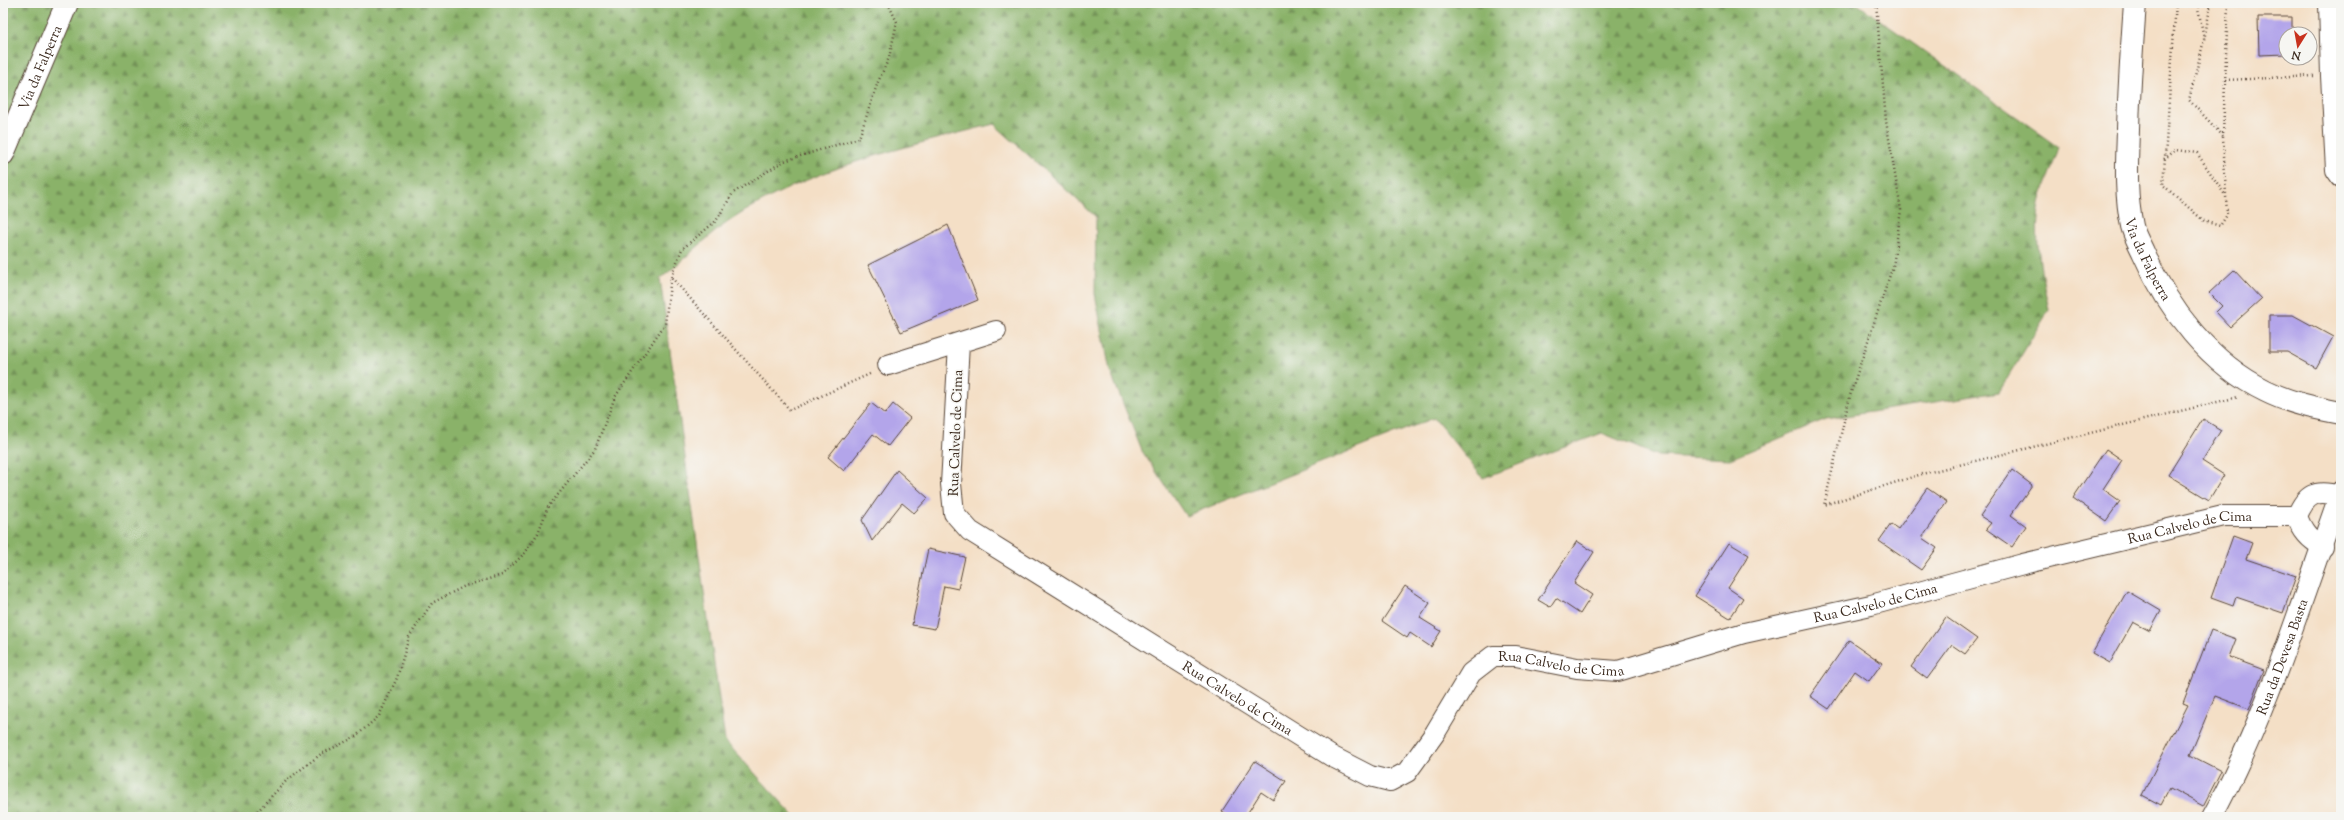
<svg xmlns="http://www.w3.org/2000/svg" width="2344" height="820" font-family="'Sorts Mill Goudy',serif">
<style>
.forest{fill:url(#forest-firs);stroke:#626e44}
.building{fill:#b3a5ea}
.lines{fill:none;stroke-linecap:round;stroke-linejoin:round}
.minor-casing{stroke:#574537;stroke-width:22}
.secondary-casing{stroke:#574537;stroke-width:24}
.path{stroke:#574537;stroke-width:2.5;stroke-dasharray:1 3;stroke-linecap:butt}
.minor{stroke:#fff;stroke-width:20}
.secondary{stroke:#fff;stroke-width:22}
.labels{text-anchor:middle;stroke-width:3;stroke-linejoin:round;paint-order:stroke}
.street-label{font-size:14px;fill:#3b2a1e;stroke:#f6f6f2}
</style>
<defs>
<pattern id="forest-firs" width="22" height="20" patternUnits="userSpaceOnUse"><rect width="22" height="20" fill="#8ab269"/><path d="M5 1l3.5 6h-7zM16 11l3.5 6h-7z" fill="#729156"/></pattern>
</defs>
<rect width="100%" height="100%" fill="#f6f6f2"/>
<filter id="ink" filterUnits="userSpaceOnUse"><feTurbulence type="fractalNoise" baseFrequency=".025" numOctaves="2"/><feDisplacementMap in="SourceGraphic" scale="8" xChannelSelector="R" yChannelSelector="G"/><feConvolveMatrix kernelMatrix="1 2 1 2 8 2 1 2 1" color-interpolation-filters="sRGB"/></filter>
<filter id="wash" filterUnits="userSpaceOnUse"><feTurbulence type="fractalNoise" baseFrequency=".012" numOctaves="4" result="noise"/><feDisplacementMap in="SourceGraphic" scale="16" xChannelSelector="R" yChannelSelector="G"/><feGaussianBlur stdDeviation="0.9" result="paint"/><feColorMatrix in="noise" values="0 0 0 0 0 0 0 0 0 0 0 0 0 0 0 0 0 1.4 0 .05"/><feComposite in="paint" operator="in"/></filter>
<g filter="url(#wash)">
<rect width="100%" height="100%" fill="#f4dfc6"/>
<path class="forest" d="M3,3H1856L2059,147C2053,167 2042,189 2039,209C2034,242 2042,277 2049,310L1999,392L1826,419L1730,459L1658,456L1602,433L1483,478L1434,418L1186,516L1142,451L1110,371L1095,294L1096,217L994,124C902,148 808,168 728,222C704,239 683,261 660,279L725,741L795,817H3Z"/>
<g id="blocks">
<g class="building">
<polygon points="2258,17 2292,17 2292,34 2286,34 2286,54 2259,55"/>
<polygon points="948,225 978,300 901,332 868,265"/>
<polygon points="2234,270 2261,299 2230,327 2216,312 2222,306 2209,293"/>
<polygon points="2269,315 2293,315 2333,337 2316,368 2287,352 2269,352"/>
<polygon points="871,403 885,414 893,404 910,418 888,446 873,434 844,471 828,457"/>
<polygon points="2203,419 2221,430 2202,461 2224,475 2209,500 2168,475"/>
<polygon points="2106,449 2122,460 2103,489 2120,501 2106,521 2073,498"/>
<polygon points="897,470 928,498 914,513 902,503 872,541 862,520"/>
<polygon points="2012,470 2032,485 2011,515 2026,526 2012,547 1986,529 1991,523 1980,516"/>
<polygon points="1927,488 1947,502 1922,538 1937,548 1921,570 1879,541 1891,524 1898,529"/>
<polygon points="2233,536 2252,543 2246,559 2296,576 2283,613 2236,597 2233,606 2211,598"/>
<polygon points="1577,541 1594,552 1574,583 1592,595 1580,614 1556,598 1550,607 1538,600"/>
<polygon points="1729,543 1749,555 1728,588 1743,598 1730,618 1695,596"/>
<polygon points="928,549 965,557 958,589 944,586 935,629 912,625"/>
<polygon points="1405,586 1430,603 1420,618 1441,631 1431,647 1410,633 1407,638 1382,621"/>
<polygon points="2127,591 2161,611 2150,631 2133,622 2110,663 2092,653"/>
<polygon points="1946,617 1977,639 1965,654 1952,645 1927,679 1911,667"/>
<polygon points="2211,630 2236,639 2229,657 2264,670 2249,709 2215,696 2190,755 2221,771 2203,806 2170,788 2161,805 2142,795 2188,705 2183,703"/>
<polygon points="1849,640 1882,663 1869,681 1855,671 1829,709 1810,696"/>
<polygon points="1255,761 1286,781 1273,800 1261,792 1245,817 1231,817 1222,811"/>
</g>
</g>
</g>
<g filter="url(#ink)">
<use href="#blocks" fill-opacity="0" stroke="#574537" stroke-width="1"/>
<g class="lines">
<defs>
<g id="minor">
<polyline points="2329,3 2331,76 2336,170 2341,177"/>
<path id="s1" d="M959,344L951,484L954,513L970,531L1331,756L1370,776L1390,781L1407,772L1435,733L1471,673L1493,656H1516L1577,668L1618,671L1744,633L1871,605L2023,564L2223,516H2297C2302,531 2309,539 2323,547"/>
<polyline points="888,365 996,331"/>
<path d="M2297,516C2306,494 2316,489 2339,496"/>
<path id="s2" d="M2212,817C2268,714 2301,601 2341,491"/>
</g>
<g id="secondary">
<path id="s3" d="M2135,3C2132,45 2129,87 2128,130C2127,162 2125,194 2132,226C2134,235 2140,245 2144,254C2168,309 2210,364 2266,391C2290,403 2315,408 2341,413"/>
<path id="s4" d="M3,154L67,3"/>
</g>
</defs>
<use href="#minor" class="minor-casing"/>
<use href="#secondary" class="secondary-casing"/>
<g class="path">
<polyline points="1876,3 1886,121 1901,210 1893,266 1851,392 1824,505 1922,474 2238,397"/>
<polyline points="2176,3 2163,185 2204,221 2220,226 2227,215 2223,136"/>
<polyline points="2201,3 2198,8 2204,38"/>
<polyline points="2211,3 2204,40 2189,100 2223,136 2228,3"/>
<polyline points="2225,80 2314,76"/>
<polyline points="2164,159 2176,150 2197,153 2225,195"/>
<polyline points="671,277 682,249 716,221 733,193 784,161 859,138 878,82 889,58 897,22 888,3"/>
<polyline points="252,817 286,781 321,754 355,737 379,716 397,678 409,637 432,603 465,586 502,575 525,553 538,533 548,507 595,449 615,397 665,324 671,277 790,410 872,373"/>
</g>
<use href="#minor" class="minor"/>
<use href="#secondary" class="secondary"/>
</g>
</g>
<g class="labels">
<g class="street-label">
<text dy="5" stroke="none"><textPath href="#s4" startOffset="94">Via da Falperra</textPath></text>
<text dy="5" stroke="none"><textPath href="#s3" startOffset="260">Via da Falperra</textPath></text>
<text transform="translate(955 433) rotate(-88)" y="5">Rua Calvelo de Cima</text>
<text dy="5" stroke="none"><textPath href="#s1" startOffset="1565">Rua Calvelo de Cima</textPath></text>
<text dy="5" stroke="none"><textPath href="#s1" startOffset="1241">Rua Calvelo de Cima</textPath></text>
<text dy="5" stroke="none"><textPath href="#s2" startOffset="175">Rua da Devesa Basta</textPath></text>
<text dy="5" stroke="none"><textPath href="#s1" startOffset="917">Rua Calvelo de Cima</textPath></text>
<text dy="5" stroke="none"><textPath href="#s1" startOffset="509">Rua Calvelo de Cima</textPath></text>
</g>
</g>
<rect width="2344" height="820" fill="none" stroke="#f6f6f2" stroke-width="16"/>
<g transform="translate(2298 46) rotate(191)"><circle r="19" fill="#f6f6f2" stroke="#aba49d"/>
<path d="M0-3L7 15L0 10L-7 15Z" fill="#c8321e"/>
<text y="-6" font-size="11" font-weight="bold" text-anchor="middle" fill="#3b2a1e">N</text>
</g>
</svg>
